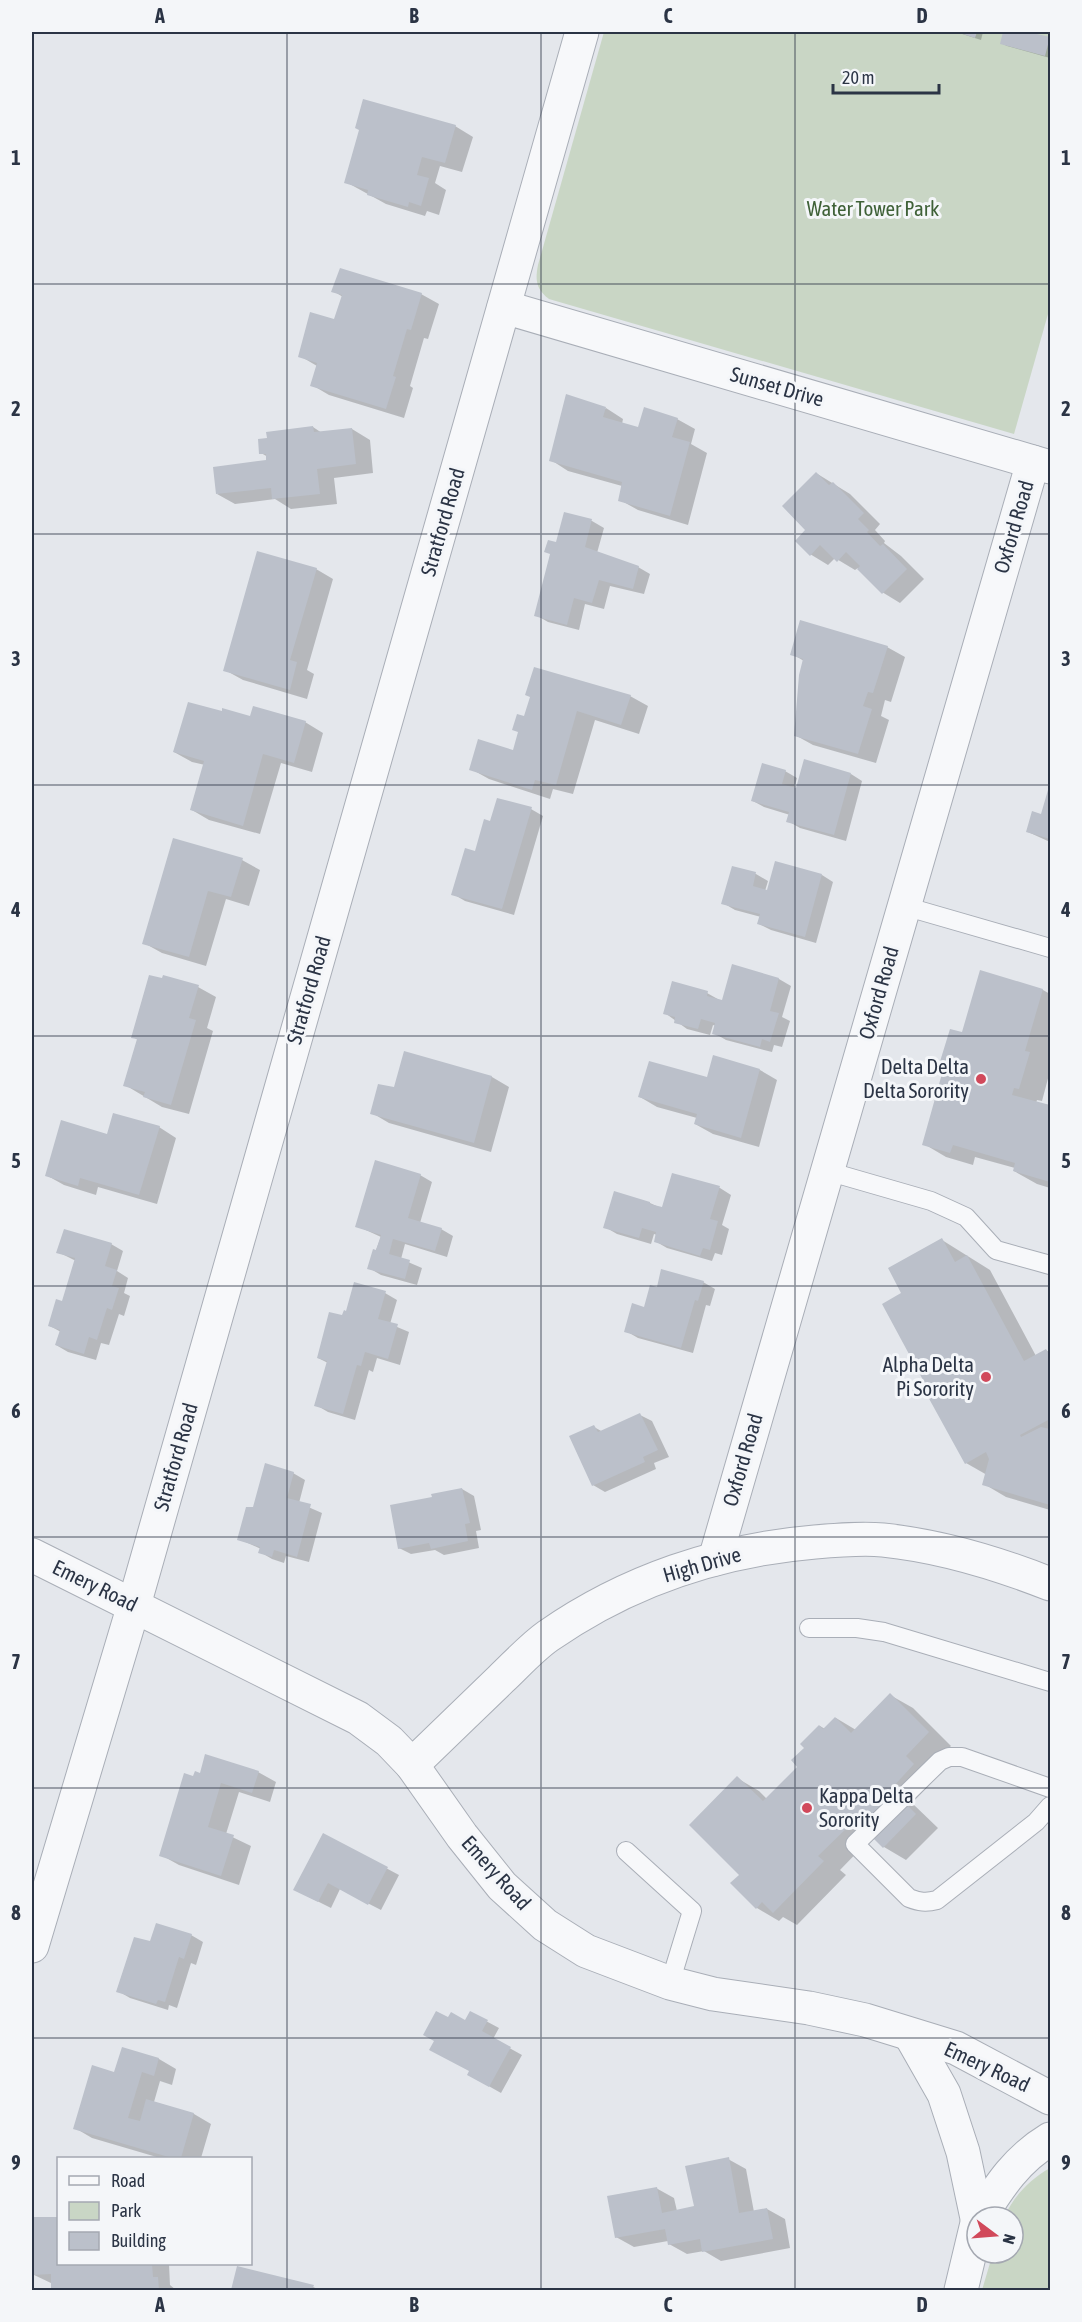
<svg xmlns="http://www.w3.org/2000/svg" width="1082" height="2322" font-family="'Asap Condensed',sans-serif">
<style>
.green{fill:#c9d6c5}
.shadow{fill:#0003}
.building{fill:#bbc0ca}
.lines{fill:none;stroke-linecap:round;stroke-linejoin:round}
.lane-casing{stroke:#a9aeb7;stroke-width:20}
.street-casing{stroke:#a9aeb7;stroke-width:35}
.lane{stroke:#f7f8fa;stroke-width:18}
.street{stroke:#f7f8fa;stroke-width:33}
.grid{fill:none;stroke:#2b3445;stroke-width:1.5;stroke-opacity:0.55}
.poi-dot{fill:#d1495b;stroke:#f4f6f9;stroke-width:2}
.labels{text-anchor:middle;stroke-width:6;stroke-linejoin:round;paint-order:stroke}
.park-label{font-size:21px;fill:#3f6138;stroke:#f4f6f9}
.street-label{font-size:21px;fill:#2b3445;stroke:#f4f6f9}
.poi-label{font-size:21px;fill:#2b3445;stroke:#f4f6f9;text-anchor:end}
.neatline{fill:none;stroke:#2b3445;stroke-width:2}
.grid-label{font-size:20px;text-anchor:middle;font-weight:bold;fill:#2b3445}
</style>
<rect width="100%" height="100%" fill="#e4e7ec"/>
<g class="green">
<path d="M604,32H1050V307L1014,434L549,299C536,289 535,280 538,265Z"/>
<path d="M1050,2168V2290H982L993,2253H1013V2217H1004C1015,2195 1029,2180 1050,2168Z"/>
</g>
<g class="shadow">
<polygon points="956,32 983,32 981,40"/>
<polygon points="1004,32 1022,32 1049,39 1050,58 1007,46 1001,43"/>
<polygon points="455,126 473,137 462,172 440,166 435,183 446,190 439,215 427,211 425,216 386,204 346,182 361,130"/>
<polygon points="333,291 421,294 439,304 428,339 424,338 410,386 413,388 404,418 329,395 312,385 317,366 300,356 335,321 343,297"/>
<polygon points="606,408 623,419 622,424 639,429 677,419 695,429 691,444 707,453 688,525 638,510 620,500 622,486 568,471 551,460"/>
<polygon points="313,427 322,433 352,429 370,440 373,473 334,478 337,504 291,509 275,499 235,504 217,494 268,462 268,457 261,453"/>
<polygon points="816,473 850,494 880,524 875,530 885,541 884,543 901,556 924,579 900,603 882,592 858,568 855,570 835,558 828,565 810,554 807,530"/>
<polygon points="565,514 592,521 604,528 597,553 638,567 650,574 644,594 610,586 604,609 585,604 579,630 548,622 536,615"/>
<polygon points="316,569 333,579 307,670 314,674 307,699 243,680 225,670"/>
<polygon points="887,647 905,657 891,702 885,700 881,716 889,720 876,763 813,745 795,735 804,661 792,654"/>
<polygon points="630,696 648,706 639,734 595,720 573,794 553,789 550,799 489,779 471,769 514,752 525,717"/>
<polygon points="305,722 323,733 312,772 281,763 260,834 209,820 192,810 205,765 192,762 174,752"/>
<polygon points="785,771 797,778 794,789 851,774 862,781 846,841 800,828 788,821 790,815 764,807 753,801"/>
<polygon points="1050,786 1050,842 1028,832 1042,816"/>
<polygon points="531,809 543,816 514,915 465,901 453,894 491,823"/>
<polygon points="174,840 242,860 260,870 249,906 226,899 206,966 162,953 144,943"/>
<polygon points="733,867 756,874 768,881 765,891 822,875 833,882 816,943 771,930 759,924 761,917 735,910 723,903"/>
<polygon points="733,966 779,979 791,986 782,1017 790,1021 782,1047 774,1045 772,1052 726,1040 714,1033 716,1026 713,1025 710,1035 687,1029 665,1013 707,993 723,1002"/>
<polygon points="981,972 1043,990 1050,994 1050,1054 1048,1064 1050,1066 1050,1071 1042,1101 1037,1100 1036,1103 1050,1107 1050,1188 1037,1184 1014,1171 1015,1168 975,1157 973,1165 946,1157 924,1144 963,1034"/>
<polygon points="198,987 216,997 207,1028 213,1031 189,1114 162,1107 125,1085 138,1040 133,1037"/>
<polygon points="405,1053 492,1077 509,1087 491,1152 389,1123 372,1113 395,1089"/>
<polygon points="760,1070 777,1080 759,1147 713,1134 695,1124 697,1118 657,1107 640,1097 708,1079"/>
<polygon points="159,1127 176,1138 157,1204 98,1187 96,1195 64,1185 46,1175 108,1135"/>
<polygon points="420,1175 432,1182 420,1223 441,1229 453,1236 447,1257 405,1244 401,1259 422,1268 417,1285 381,1275 369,1268 381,1237 357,1226"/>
<polygon points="673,1175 720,1188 731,1195 722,1225 729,1229 722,1255 715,1253 712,1261 667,1248 655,1241 657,1235 654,1234 651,1244 617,1234 605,1227 650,1203 663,1209"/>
<polygon points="942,1240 990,1270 1036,1356 1046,1350 1050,1353 1050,1510 1006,1497 984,1484 987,1475 966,1463 932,1394 903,1294"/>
<polygon points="111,1244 123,1251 117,1271 128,1278 124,1293 130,1296 124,1316 119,1314 109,1345 101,1343 96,1360 68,1352 56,1345 61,1332 50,1326 63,1303 76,1261 58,1252"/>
<polygon points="703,1282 715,1289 710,1306 706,1305 693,1353 638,1338 626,1331 645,1308 658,1288"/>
<polygon points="385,1293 397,1300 390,1324 409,1332 400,1365 377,1358 373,1372 369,1370 355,1420 328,1412 316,1405 328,1363 318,1358 343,1317"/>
<polygon points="640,1415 652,1421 669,1457 654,1463 656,1469 605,1492 593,1485 594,1427 603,1432"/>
<polygon points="293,1473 305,1480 299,1503 322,1513 309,1562 286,1556 284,1563 272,1559 260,1552 261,1549 239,1539 254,1509"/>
<polygon points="462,1489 474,1496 481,1530 476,1531 479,1548 444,1555 435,1550 411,1554 399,1548 434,1498"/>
<polygon points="890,1695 913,1708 951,1746 927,1769 936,1778 912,1803 938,1828 906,1860 884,1847 873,1836 840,1870 846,1875 797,1925 783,1917 779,1921 757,1908 741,1875 737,1778 759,1791 767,1799 800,1766 806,1748 820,1726 825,1729 836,1718 856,1730"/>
<polygon points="258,1772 276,1782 270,1802 239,1792 226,1834 251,1846 239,1885 179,1865 161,1855 194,1778"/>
<polygon points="324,1835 399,1875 381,1910 340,1889 331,1908 307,1896"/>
<polygon points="191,1935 203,1942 196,1965 191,1963 177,2008 169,2005 168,2010 130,1998 118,1991 151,1943"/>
<polygon points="471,2013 499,2028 493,2039 522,2055 501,2093 469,2075 471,2071 449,2019 466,2022"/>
<polygon points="123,2049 159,2059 176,2069 172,2085 160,2081 154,2102 194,2114 211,2124 201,2158 160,2158 92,2138 75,2128 115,2073"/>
<polygon points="728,2159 746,2169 754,2212 767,2209 785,2219 790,2248 721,2261 704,2251 687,2254 669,2244 668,2241 634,2247 616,2237 656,2188 674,2198 677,2211 695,2208"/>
<polygon points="58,2218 58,2264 169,2264 170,2285 176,2290 53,2290 53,2284 32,2274 32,2219"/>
<polygon points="239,2268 313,2287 320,2290 233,2290"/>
</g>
<g class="building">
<polygon points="957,32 977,32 975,38"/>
<polygon points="1003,32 1028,32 1050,37 1045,56 1000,44"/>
<polygon points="363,99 456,125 445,163 422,157 417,175 429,178 421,206 409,202 408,207 367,195 368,190 344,183 359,130 355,128"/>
<polygon points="340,268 422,293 411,330 407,329 393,376 396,377 386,409 310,386 317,363 298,357 310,312 334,319 342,295 331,292"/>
<polygon points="566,394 606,407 603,417 638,427 644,407 678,418 672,437 690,442 670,516 618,501 622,482 549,461"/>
<polygon points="313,426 314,432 352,428 356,464 317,469 320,494 272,499 271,488 216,494 213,467 266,460 266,454 259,454 258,439 267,438 266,432"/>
<polygon points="816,472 829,485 833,482 864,513 858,519 869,530 867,532 880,546 883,544 907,569 882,594 857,569 860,566 846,552 837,562 820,545 810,556 795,541 805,530 782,506"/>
<polygon points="564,512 592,519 585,547 639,566 633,589 599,580 592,603 574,598 567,625 534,616 550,554 544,552 548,540 556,542"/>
<polygon points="257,551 317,568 290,660 297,662 290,690 223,671"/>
<polygon points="800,620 888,646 873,693 868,692 863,706 872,709 858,754 794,736 799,675 803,659 790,655"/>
<polygon points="534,667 631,695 621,725 577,711 556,785 535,780 532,790 469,770 478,739 513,750 518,732 512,730 517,714 524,716 530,697 525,695"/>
<polygon points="188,702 222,711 222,708 250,716 253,706 306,721 294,763 263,754 243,826 190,810 204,761 173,752"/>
<polygon points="804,759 851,773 834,835 786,822 789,812 751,801 762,763 786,770 782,784 796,788"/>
<polygon points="1050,783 1050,839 1026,832 1032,811 1041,814"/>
<polygon points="497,798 532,807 502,909 451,895 465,848 475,851 484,819 490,821"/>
<polygon points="173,838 243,858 231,897 208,891 189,957 142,944"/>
<polygon points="775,861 822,874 805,937 757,924 760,914 721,904 732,866 756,872 753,886 767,890"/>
<polygon points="732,964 779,978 770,1011 779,1013 770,1042 762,1039 760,1047 712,1034 715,1023 701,1019 698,1029 674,1023 675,1017 663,1014 672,981 708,991 707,996 722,1000"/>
<polygon points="980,970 1043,989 1025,1051 1030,1052 1019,1089 1014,1088 1012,1095 1050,1105 1050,1182 1013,1171 1015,1163 953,1145 950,1153 922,1145 943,1070 938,1068 950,1029 962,1032"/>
<polygon points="149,975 162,978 163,975 199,985 189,1018 196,1020 171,1105 143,1097 145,1092 123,1086 137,1039 131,1038"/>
<polygon points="404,1051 492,1076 474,1143 370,1114 378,1084 394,1087"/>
<polygon points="713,1055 760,1069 741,1138 694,1124 697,1114 638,1097 649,1061 707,1077"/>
<polygon points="113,1113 160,1126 139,1195 80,1178 78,1186 45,1176 61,1120 107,1134"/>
<polygon points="375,1160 421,1174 408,1218 442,1228 435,1251 393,1239 389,1254 410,1260 405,1279 367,1269 373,1249 376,1250 381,1235 355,1227"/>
<polygon points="672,1173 720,1186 710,1219 718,1221 710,1250 703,1248 700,1256 654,1242 656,1232 642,1228 639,1238 603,1228 614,1191 650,1202 650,1204 662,1207"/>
<polygon points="64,1229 112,1243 105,1266 117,1270 112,1286 119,1288 112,1310 107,1308 97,1340 89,1337 84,1354 55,1345 60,1330 48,1326 56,1299 62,1301 75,1258 56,1253"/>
<polygon points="942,1238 955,1262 967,1255 1024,1361 1046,1349 1050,1356 1050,1419 1020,1435 1021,1437 1041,1427 1050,1429 1050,1505 982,1485 989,1459 986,1452 965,1464 927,1395 930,1393 882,1304 901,1293 888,1268"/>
<polygon points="661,1269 704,1281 698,1301 695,1300 681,1348 624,1332 632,1303 644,1307 650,1285 657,1287"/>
<polygon points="354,1282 386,1291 378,1319 398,1324 388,1359 365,1352 361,1366 357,1365 343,1414 314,1406 327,1361 317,1358 329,1312 342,1315 344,1310 346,1311"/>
<polygon points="640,1413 658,1450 643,1457 645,1462 592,1486 569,1436 594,1425 598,1432"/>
<polygon points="265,1463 294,1472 287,1498 311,1504 297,1557 274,1550 272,1557 258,1553 260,1547 237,1540 246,1507 253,1507"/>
<polygon points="462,1488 470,1523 465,1524 468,1541 431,1549 429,1543 398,1549 390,1505 432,1497 431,1494"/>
<polygon points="890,1693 929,1732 906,1756 914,1764 891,1789 916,1814 883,1848 855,1820 818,1856 824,1861 773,1913 762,1902 756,1909 730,1883 739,1875 689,1825 737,1776 763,1801 797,1767 791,1760 804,1748 800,1744 819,1725 823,1729 835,1717 851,1733"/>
<polygon points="205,1754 259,1771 252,1793 221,1783 208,1827 234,1835 221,1876 159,1856 184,1773 193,1776 195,1771 200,1773"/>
<polygon points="323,1833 388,1867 368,1905 328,1883 318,1902 293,1890"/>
<polygon points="156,1923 192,1934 184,1959 179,1957 165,2002 158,2000 156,2004 116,1992 134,1937 150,1941"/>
<polygon points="436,2011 448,2017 451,2012 465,2020 470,2011 488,2020 482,2031 511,2047 489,2087 467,2075 469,2071 429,2050 434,2041 423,2035"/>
<polygon points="122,2047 159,2058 154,2076 142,2072 128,2118 140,2121 146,2099 194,2113 181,2158 172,2158 73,2129 92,2065 114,2072"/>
<polygon points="729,2157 739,2213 767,2208 773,2239 702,2252 700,2239 668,2245 665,2229 615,2238 607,2196 657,2187 662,2213 694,2206 685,2166"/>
<polygon points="32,2217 58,2217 58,2264 152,2264 153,2277 158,2277 159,2290 51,2290 51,2274 32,2275"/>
<polygon points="237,2266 314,2285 312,2290 231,2290"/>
</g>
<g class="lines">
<defs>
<g id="lane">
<polyline points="904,906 1050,948"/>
<polyline points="827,1171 931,1201 966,1217 996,1250 1050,1265"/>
<polyline points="809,1628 857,1628 884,1632 1050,1682"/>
<path d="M1050,1788L962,1757H949L940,1761L855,1844L909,1898C919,1902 926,1903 937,1900L1036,1822L1050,1806"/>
<polyline points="626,1851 692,1911 670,1983"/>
</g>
<g id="street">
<polyline points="504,307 1050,467"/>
<polyline points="32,1555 358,1718 389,1741 412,1765 462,1836 502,1886 545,1925 586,1951 670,1983 713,1994 809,2008 865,2020 956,2048 1050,2098"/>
<polyline points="715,1559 1033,462"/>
<path d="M412,1765C442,1736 471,1708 501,1679C516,1665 531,1648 548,1636C627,1581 719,1550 815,1542C838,1540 861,1538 883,1540C941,1546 997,1563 1050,1584"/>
<polyline points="32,1946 134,1605 582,32"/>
<polyline points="911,2036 944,2094 963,2152 977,2218"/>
<path d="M980,2217C1000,2185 1017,2159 1050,2139"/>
<polyline points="961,2290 977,2223"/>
</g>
</defs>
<use href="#lane" class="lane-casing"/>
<use href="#street" class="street-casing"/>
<use href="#lane" class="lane"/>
<use href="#street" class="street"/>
</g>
<path class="grid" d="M287,32V2290M541,32V2290M795,32V2290M32,284H1050M32,534H1050M32,785H1050M32,1036H1050M32,1286H1050M32,1537H1050M32,1788H1050M32,2038H1050"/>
<g class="poi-dot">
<circle cx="981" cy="1079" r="6"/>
<circle cx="986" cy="1377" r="6"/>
<circle cx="807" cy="1808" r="6"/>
</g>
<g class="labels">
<g class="park-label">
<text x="873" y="216">Water Tower Park</text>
</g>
<g class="street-label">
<text transform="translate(777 387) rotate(16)" y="7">Sunset Drive</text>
<text transform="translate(443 522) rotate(-74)" y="7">Stratford Road</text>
<text transform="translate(1014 527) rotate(-74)" y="7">Oxford Road</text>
<text transform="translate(309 990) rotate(-74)" y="7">Stratford Road</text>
<text transform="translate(879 993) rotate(-74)" y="7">Oxford Road</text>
<text transform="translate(176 1457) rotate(-74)" y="7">Stratford Road</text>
<text transform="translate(743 1460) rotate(-74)" y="7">Oxford Road</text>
<text transform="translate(702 1565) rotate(-16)" y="7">High Drive</text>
<text transform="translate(95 1586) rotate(26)" y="7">Emery Road</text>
<text transform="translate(496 1873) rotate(48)" y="7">Emery Road</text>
<text transform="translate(987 2067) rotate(25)" y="7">Emery Road</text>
</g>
<g class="poi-label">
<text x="969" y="1074">Delta Delta<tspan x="969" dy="24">Delta Sorority</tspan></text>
<text x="974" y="1372">Alpha Delta<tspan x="974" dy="24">Pi Sorority</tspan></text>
<text x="819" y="1803" text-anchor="start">Kappa Delta<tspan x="819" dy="24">Sorority</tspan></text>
</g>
</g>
<rect width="1082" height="2322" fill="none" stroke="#f4f6f9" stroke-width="66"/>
<rect x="57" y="2157" width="195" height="108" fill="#f4f6f9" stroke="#a4a8b1" stroke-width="1.5"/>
<rect x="69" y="2176" width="30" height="9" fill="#f7f8fa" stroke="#a4a8b1" stroke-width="1.5"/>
<text x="111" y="2187" font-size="18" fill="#2b3445">Road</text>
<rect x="69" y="2202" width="30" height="18" fill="#c9d6c5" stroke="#a4a8b1" stroke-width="1.5"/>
<text x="111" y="2217" font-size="18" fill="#2b3445">Park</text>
<rect x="69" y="2232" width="30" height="18" fill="#bbc0ca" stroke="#a4a8b1" stroke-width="1.5"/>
<text x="111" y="2247" font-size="18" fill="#2b3445">Building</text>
<g transform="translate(995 2235) rotate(106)"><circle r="28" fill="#f4f6f9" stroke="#a4a8b1" stroke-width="1.5"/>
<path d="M0-4.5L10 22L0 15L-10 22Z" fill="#d1495b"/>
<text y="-9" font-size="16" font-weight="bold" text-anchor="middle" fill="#2b3445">N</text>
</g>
<path d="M833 84v9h106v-9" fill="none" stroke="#2b3445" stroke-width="3"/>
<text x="842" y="84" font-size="18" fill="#2b3445" stroke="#f4f6f9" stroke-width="4.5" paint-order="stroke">20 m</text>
<rect x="33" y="33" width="1016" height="2256" class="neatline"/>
<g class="grid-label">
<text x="160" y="23">A</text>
<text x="414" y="23">B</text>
<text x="668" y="23">C</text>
<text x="922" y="23">D</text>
<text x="16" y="165">1</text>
<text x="1066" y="165">1</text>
<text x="16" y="416">2</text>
<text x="1066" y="416">2</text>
<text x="16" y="666">3</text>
<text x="1066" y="666">3</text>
<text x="16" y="917">4</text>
<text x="1066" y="917">4</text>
<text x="16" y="1168">5</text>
<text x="1066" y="1168">5</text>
<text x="16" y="1418">6</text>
<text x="1066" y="1418">6</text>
<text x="16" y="1669">7</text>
<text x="1066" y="1669">7</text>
<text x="16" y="1920">8</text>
<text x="1066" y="1920">8</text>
<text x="16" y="2170">9</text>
<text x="1066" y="2170">9</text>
<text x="160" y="2312">A</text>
<text x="414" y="2312">B</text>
<text x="668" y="2312">C</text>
<text x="922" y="2312">D</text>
</g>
</svg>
